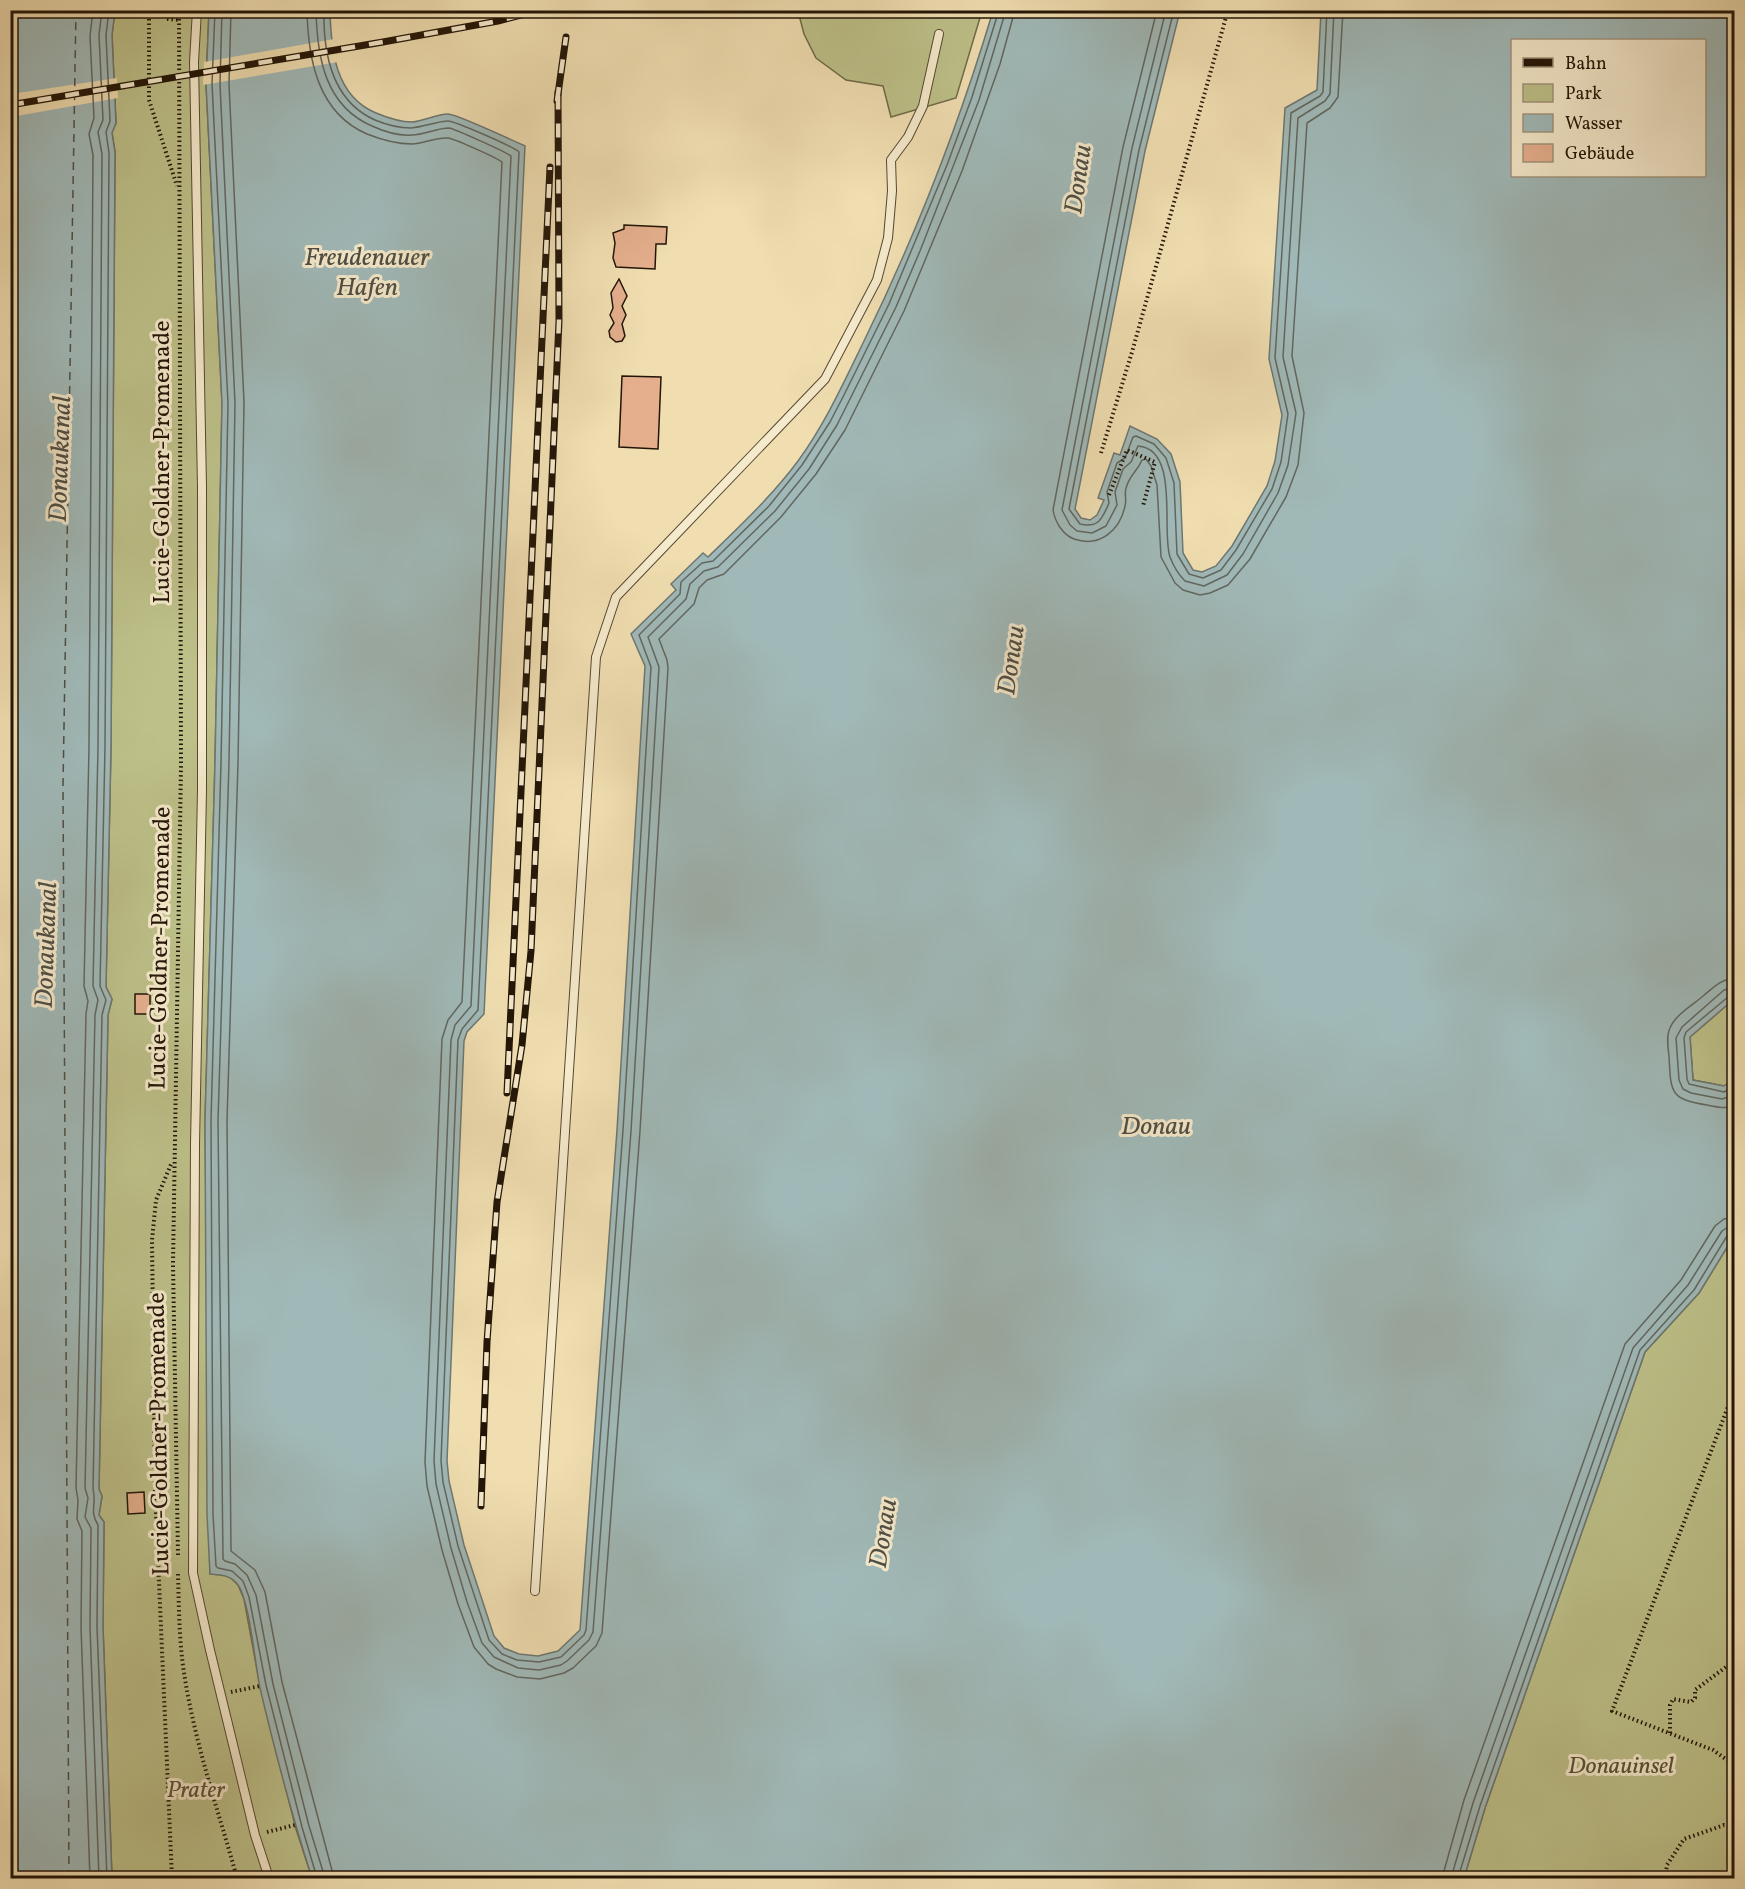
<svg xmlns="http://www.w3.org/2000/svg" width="1745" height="1889" font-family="Vollkorn,serif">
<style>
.green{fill:#bdc089;stroke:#706a48;stroke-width:1.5}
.water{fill:#a0b9b8;stroke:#6e7771;stroke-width:1.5;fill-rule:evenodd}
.pier{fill:#f0deb1}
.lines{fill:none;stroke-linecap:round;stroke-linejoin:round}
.shore{stroke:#616760;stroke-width:1.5}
.ferry{stroke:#4e4e45;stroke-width:1.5;stroke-dasharray:8 6;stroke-linecap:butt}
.building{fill:#e5af8d;stroke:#221507;stroke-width:1.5}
.lane-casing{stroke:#564732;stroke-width:10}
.path{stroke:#221507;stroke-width:4;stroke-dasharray:1.5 3;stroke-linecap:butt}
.lane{stroke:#f5eacc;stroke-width:8}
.rail-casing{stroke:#221507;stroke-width:7}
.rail{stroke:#f5eacc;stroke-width:4.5;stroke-dasharray:14;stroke-linecap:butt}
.labels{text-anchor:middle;stroke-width:6;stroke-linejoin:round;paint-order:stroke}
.street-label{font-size:24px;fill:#221507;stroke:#f5eacc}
.park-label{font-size:24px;font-style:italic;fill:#585134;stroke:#f5eacc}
.water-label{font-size:26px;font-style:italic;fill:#4e4e45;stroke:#f5eacc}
</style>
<rect width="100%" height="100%" fill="#f0deb1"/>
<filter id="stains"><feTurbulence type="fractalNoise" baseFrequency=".00333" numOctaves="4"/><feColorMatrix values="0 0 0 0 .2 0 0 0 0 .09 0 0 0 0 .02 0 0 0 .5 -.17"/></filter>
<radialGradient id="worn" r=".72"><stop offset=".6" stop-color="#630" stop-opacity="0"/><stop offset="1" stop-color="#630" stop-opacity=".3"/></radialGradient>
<g class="green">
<polygon points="115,11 209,11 206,84 222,403 215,763 205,1121 210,1574 228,1575 238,1585 244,1599 260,1686 296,1829 312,1878 112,1878 103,1627 104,1522 99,1515 102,1496 99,1489 108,1015 112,999 106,987 111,747 115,152 112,132 116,123 112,35"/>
<polygon points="794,11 982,11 956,98 891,117 883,86 846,80 816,58 804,34 799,15"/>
<polygon points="1734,999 1734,1079 1724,1086 1693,1080 1690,1037"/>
<polygon points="1734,1236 1734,1878 1464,1878 1485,1808 1645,1352 1699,1293"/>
</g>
<g class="water">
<polygon points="11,11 115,11 112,35 116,123 112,133 115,152 111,747 106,987 112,999 108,1015 99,1489 102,1496 99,1515 104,1522 103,1627 112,1878 11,1878"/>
<path d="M209,11H330C331,50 335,96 376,113C388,118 399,122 412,122C424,121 437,114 448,114C456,114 514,141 525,146L484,1014L467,1032L464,1041L447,1461L449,1481L464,1545L494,1636L504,1648L519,1654L538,1656L558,1651L580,1630L617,1130L645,666L631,634L676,590L671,584L703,553L708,557C740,526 772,496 798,461C825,424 844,382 864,341C916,235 959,124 993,11H1180L1145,151L1075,509L1081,518L1090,520L1097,515L1104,500L1098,498L1114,453L1120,455L1130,426L1157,439L1171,454L1180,482L1183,553L1193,570L1202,572L1216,566L1232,546L1267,486L1275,461L1282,415L1269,359L1285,108L1317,90L1321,11H1734V999L1690,1037L1693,1080L1724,1086L1734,1079V1236L1699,1293L1645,1352L1485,1808L1464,1878H312C292,1816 275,1752 260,1688C255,1665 250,1602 238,1585C231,1575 221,1575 210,1574L207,1514L205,1121L215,763L222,403L206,84ZM1512,40H1704V176H1512Z"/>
</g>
<g class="pier">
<polygon points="334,39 338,62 203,85 204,62"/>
<polygon points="117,78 118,98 11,117 11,94"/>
</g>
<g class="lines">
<g class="shore">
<polyline points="215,10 212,84 228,403 221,763 211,1121 213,1514 216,1566 218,1568 232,1571 243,1581 249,1597 266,1685 302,1827 317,1878"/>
<polyline points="222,10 220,84 235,403 229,763 218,1121 223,1559 225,1561 235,1564 247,1575 256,1595 273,1684 309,1826 325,1878"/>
<polyline points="231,10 229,84 244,402 238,763 227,1121 231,1551 255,1570 265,1592 282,1682 334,1878"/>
<path d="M307,10C308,60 318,113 367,134C382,140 396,144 412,144C423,144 436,137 448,138C455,139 497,158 502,162L462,1002L448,1020L442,1039L425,1462L427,1486L442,1550L458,1604L474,1647L488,1664L496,1669L517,1677L540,1679L564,1673L573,1668L596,1646L602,1633L640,1131L668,668L667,660L659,639L694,604L699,588L707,580L724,574L781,517L816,474L845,430L904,311L962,171L1000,64L1015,10"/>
<path d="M316,10C317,57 325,106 372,126C385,132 398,136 412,135C424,135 437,128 449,128C455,129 506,152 511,156L471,1006L455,1025L451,1040L434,1461L436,1484L451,1548L467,1602L482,1643L494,1657L518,1668L539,1670L561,1665L567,1661L589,1640L593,1632L631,1131L659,667L648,637L686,599L690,584L704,571L718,567L775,511L809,469L837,425L896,307L920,251L979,100L1006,10"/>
<path d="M324,10C323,54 332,101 375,120C387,125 398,128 411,128C423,127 435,122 447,121C453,120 514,147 519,152L478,1010L462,1029L458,1040L441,1461L443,1482L458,1546L489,1640L502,1654L517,1660L539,1662L561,1657L584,1635L586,1630L623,1130L651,667L639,635L680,594L681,582L702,563L713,561L769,506L802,465L830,422L844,395L889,304L947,165L972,97L999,10"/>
<path d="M1157,10L1123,147L1053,510C1055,522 1063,535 1074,539C1100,548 1120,530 1125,506C1127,499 1124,494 1126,488C1130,474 1137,472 1142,460L1146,459L1151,466L1157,485L1161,557L1175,583L1183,590L1200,595L1210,593L1228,585L1250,559L1286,497L1298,465L1304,413L1292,356L1307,123L1330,108L1338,97L1343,10"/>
<path d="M1166,10L1132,148L1062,510L1070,525L1077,531L1092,533L1106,526L1117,505L1115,492L1123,469L1131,462L1138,446C1180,449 1161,531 1170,557C1173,565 1179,575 1185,581L1204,586L1227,575L1243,554L1278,493L1288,465L1296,413L1283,357L1298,118L1325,101L1330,94L1334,10"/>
<path d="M1174,10L1139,150L1069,509L1080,524C1099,528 1102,519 1109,503L1107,492L1117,463L1125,458L1133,437L1136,436L1154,444L1166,458L1174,483L1177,554L1189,574L1203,578L1221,570L1236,550L1272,489L1281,462L1288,414L1275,358L1291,113L1320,96L1323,92L1327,10"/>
<path d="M1734,978C1721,979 1713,988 1703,996C1693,1005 1675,1015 1670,1028C1666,1036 1668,1047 1669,1056C1671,1092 1669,1099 1707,1105C1717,1107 1725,1109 1734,1106"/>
<polyline points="1734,987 1724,990 1682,1027 1676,1038 1679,1080 1683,1089 1691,1093 1722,1099 1734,1095"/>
<polyline points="1734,995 1728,997 1686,1032 1684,1038 1687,1079 1689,1084 1724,1092 1734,1086"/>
<polyline points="90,1878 81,1627 82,1531 77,1519 78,1500 76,1488 86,1014 88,1001 84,986 89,747 93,155 89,134 94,118 90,36 93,10"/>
<polyline points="99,1878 90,1627 91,1528 85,1517 88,1498 85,1488 95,1015 98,1000 93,986 98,747 102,154 98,132 103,120 99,35 102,10"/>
<path d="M107,1878L97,1627L98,1525C89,1511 97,1504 93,1489L102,1015L106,1000L100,986L105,747L109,153L106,132L110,121L106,35L109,10"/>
<polyline points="1442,1878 1464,1800 1625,1344 1681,1280 1715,1226 1724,1219 1734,1217"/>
<polyline points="1451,1878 1473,1803 1633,1348 1688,1285 1722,1231 1728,1227 1734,1226"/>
<polyline points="1458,1878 1480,1806 1640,1350 1694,1290 1727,1236 1734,1234"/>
</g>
<polyline class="ferry" points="69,1878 63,786 76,10"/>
</g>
<g class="building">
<polygon points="624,225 667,227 666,244 656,244 655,269 616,267 613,258 615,243 613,233 624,229"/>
<polygon points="619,279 627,296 622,306 626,315 622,324 625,336 622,341 616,342 610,337 609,331 614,323 610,315 613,308 611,293"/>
<polygon points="622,376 661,377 658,449 619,447"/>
<rect x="135" y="994" width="15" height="20"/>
<polygon points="144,1492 145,1513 128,1514 127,1493"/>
</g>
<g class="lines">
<defs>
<g id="lane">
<polyline points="197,10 194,62 202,487 202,790 195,1144 193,1573 210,1650 255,1835 269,1878"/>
<polyline points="535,1591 596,657 616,597 825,379 877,280 888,238 892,191 891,160 908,137 923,106 939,34"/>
</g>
</defs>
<use href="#lane" class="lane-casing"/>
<g class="path">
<polyline points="149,10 149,100 177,186"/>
<polyline points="167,10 167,19 179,20"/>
<polyline points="1101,453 1132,352 1228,10"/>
<polyline points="1109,495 1127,450 1155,462 1143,506"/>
<polyline points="1734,1391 1612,1711 1713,1750 1734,1765"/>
<polyline points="178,1555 173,1264 181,765 179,10"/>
<path d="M178,1574C179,1609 179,1644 185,1679C196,1747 219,1813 237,1878"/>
<polyline points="1731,1576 1734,1575"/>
<polyline points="231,1692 260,1686"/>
<polyline points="1670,1733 1670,1705 1673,1699 1691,1702 1695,1698 1695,1690 1734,1661"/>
<polyline points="267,1832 295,1825"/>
<polyline points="172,1878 155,1491 152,1240 156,1200 172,1162"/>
<polyline points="1665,1878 1667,1865 1684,1839 1724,1825 1734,1826"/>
</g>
<use href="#lane" class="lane"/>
<defs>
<g id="rail">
<polyline points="557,101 566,37"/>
<polyline points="10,105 383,42 498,21 540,10"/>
<polyline points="507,1093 550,167"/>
<polyline points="481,1506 487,1342 497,1202 522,1045 531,951 559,321 558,92"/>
</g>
</defs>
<use href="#rail" class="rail-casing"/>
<use href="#rail" class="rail"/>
</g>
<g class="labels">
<g class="street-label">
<text transform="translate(161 462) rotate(-90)" y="8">Lucie-Goldner-Promenade</text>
<text transform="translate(159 948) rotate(-89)" y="8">Lucie-Goldner-Promenade</text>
<text transform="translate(158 1434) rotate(-91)" y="8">Lucie-Goldner-Promenade</text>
</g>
<g class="park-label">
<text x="1621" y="1773">Donauinsel</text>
<text x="196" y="1797">Prater</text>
</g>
<g class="water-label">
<text transform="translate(1077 179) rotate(-82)" y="9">Donau</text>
<text x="367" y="265">Freudenauer<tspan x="367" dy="30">Hafen</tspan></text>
<text transform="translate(59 459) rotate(-88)" y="9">Donaukanal</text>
<text transform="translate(1010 660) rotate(-82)" y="9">Donau</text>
<text transform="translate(45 945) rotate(-88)" y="9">Donaukanal</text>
<text x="1156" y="1134">Donau</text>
<text transform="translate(882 1533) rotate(-81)" y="9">Donau</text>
</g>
</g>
<rect width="1745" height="1889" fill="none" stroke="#f0deb1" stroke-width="36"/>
<rect x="12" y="12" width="1721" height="1865" fill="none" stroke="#221507" stroke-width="3"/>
<rect x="18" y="18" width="1709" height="1853" fill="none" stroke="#221507" stroke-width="1.5"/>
<rect x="1511" y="39" width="195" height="138" fill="#f5eacc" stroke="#a1957d" stroke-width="1.5"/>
<rect x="1523" y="58" width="30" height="9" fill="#221507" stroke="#a1957d" stroke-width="1.5"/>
<text x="1565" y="69" font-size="18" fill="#221507">Bahn</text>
<rect x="1523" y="84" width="30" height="18" fill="#bdc089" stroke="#a1957d" stroke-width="1.5"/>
<text x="1565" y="99" font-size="18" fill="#221507">Park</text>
<rect x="1523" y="114" width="30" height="18" fill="#a0b9b8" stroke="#a1957d" stroke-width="1.5"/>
<text x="1565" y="129" font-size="18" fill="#221507">Wasser</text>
<rect x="1523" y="144" width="30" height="18" fill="#e5af8d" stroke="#a1957d" stroke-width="1.5"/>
<text x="1565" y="159" font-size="18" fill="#221507">Gebäude</text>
<rect width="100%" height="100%" filter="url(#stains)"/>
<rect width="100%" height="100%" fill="url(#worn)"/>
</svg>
